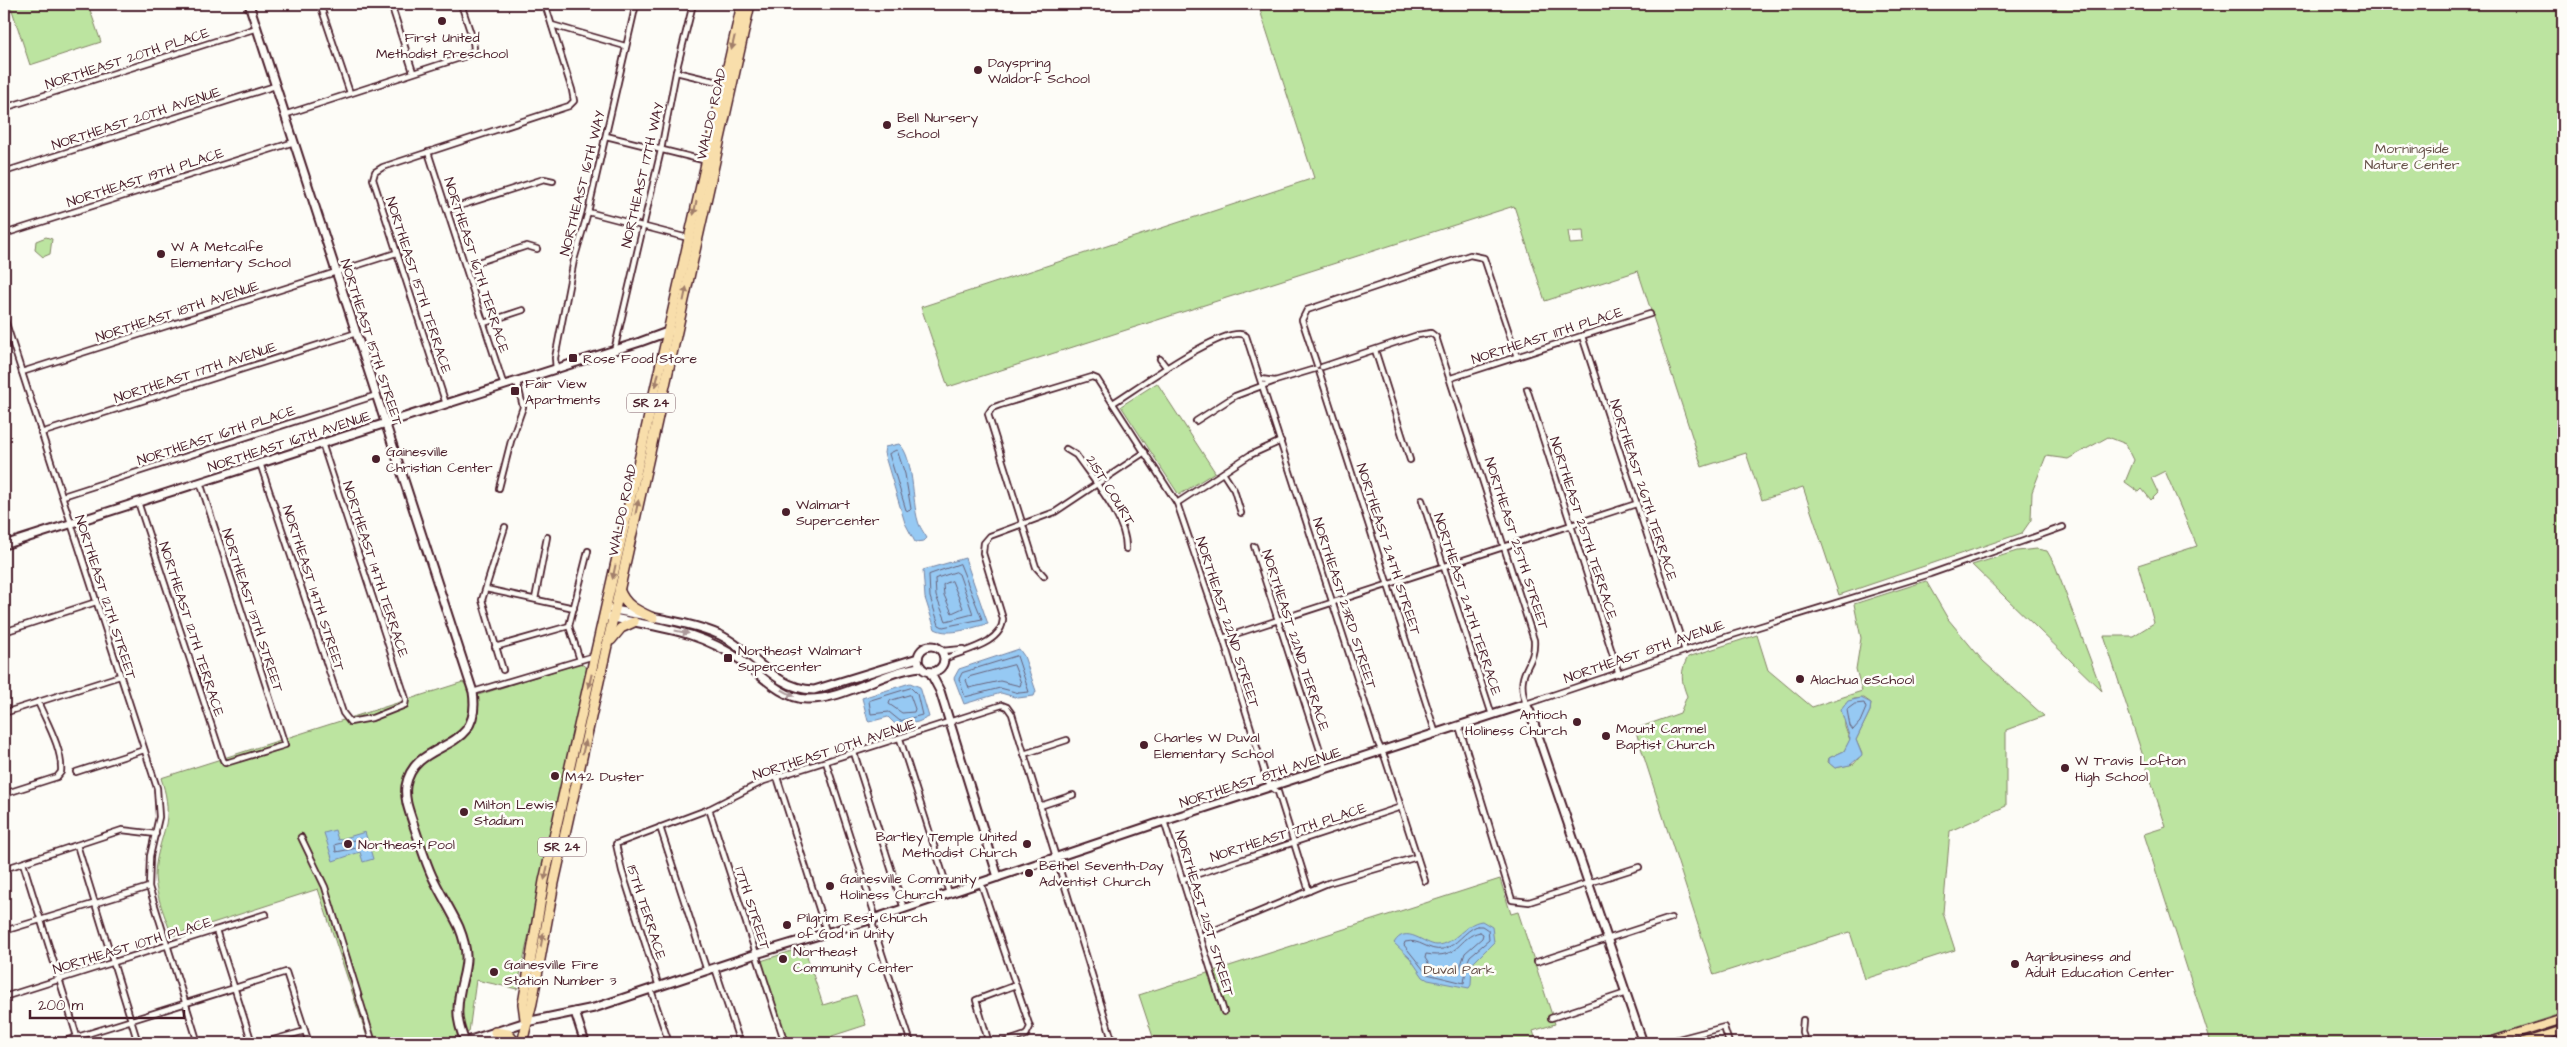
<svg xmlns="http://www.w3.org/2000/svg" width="2567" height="1047" font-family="'Architects Daughter',sans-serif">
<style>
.green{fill:#bce4a0;stroke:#838266;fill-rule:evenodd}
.water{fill:#96c9f3;stroke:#7885a3}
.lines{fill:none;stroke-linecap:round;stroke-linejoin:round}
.shore{stroke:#68637b;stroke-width:1}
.street-casing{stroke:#4a1f2b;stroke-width:8}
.secondary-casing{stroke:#4a1f2b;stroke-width:11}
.primary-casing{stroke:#4a1f2b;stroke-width:11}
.highway-casing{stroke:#4a1f2b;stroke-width:12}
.street{stroke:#fdfcf7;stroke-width:4.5}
.secondary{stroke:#fdfcf7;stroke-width:7}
.primary{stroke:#f8deab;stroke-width:8}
.highway{stroke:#f8deab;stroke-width:9}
.oneway{fill:#a17e6b}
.oneway2{fill:#ac999b}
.poi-dot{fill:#4a1f2b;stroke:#fdfcf7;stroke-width:2}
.labels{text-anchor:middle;stroke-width:5;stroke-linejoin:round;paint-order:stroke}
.shield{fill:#fdfcf7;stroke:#806168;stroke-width:1}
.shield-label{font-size:12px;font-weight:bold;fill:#4a1f2b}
.poi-label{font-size:14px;fill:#4a1f2b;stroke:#fdfcf7;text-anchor:start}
.street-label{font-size:14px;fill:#4a1f2b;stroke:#fdfcf7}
.park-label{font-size:14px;fill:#665048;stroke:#fdfcf7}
</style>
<rect width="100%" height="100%" fill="#fdfcf7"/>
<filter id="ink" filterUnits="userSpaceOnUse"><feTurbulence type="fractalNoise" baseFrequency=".02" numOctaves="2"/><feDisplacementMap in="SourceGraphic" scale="10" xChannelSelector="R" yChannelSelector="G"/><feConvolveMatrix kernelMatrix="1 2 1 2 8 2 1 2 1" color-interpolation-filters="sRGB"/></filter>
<g filter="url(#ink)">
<g class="green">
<polygon points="10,4 88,4 101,42 30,65"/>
<path d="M1258,4H2563V1013L2470,1043H2211L2144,834L2166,827L2104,636H2133L2154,623L2138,565L2197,546L2165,471L2151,478L2158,493L2151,500L2142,489L2139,492L2125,482L2134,460L2126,444L2108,437L2068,459L2046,456L2032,492L2031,520L2022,533L1839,595L1803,487L1762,500L1746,453L1702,467L1638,271L1545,301L1514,206L948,387L921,307L1314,178ZM1583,230L1584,243L1570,244L1568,231Z"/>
<polygon points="46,237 52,239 50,254 43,257 35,250 36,241"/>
<polygon points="1157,383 1215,472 1179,495 1121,406"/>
<polygon points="2037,549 2047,551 2055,565 2102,691 1972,565 2017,551"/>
<path d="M1926,581L1948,619L1983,661L2044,716L2006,730V806L1950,831L1943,913L1955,950L1865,979L1850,932L1714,975L1635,729L1680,713L1687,696C1681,681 1680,671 1688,657L1757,635L1768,670L1812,707L1862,691L1856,669L1861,638L1854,604ZM1864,698L1871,703L1870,711L1856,740L1862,754L1854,764L1835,768L1828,762L1829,758L1844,751L1850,740L1845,727L1844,705L1854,699Z"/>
<path d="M580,663L587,668L517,989L476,980L469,1032L435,1043H369L318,889L172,936C165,916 156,897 155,876C155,858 162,841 166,824C169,808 166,793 161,778L463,682L475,696Z"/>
<polygon points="1500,879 1511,914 1518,912 1555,1024 1533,1031 1537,1043 1155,1043 1139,995"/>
<polygon points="804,947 823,1005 856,995 866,1025 832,1036 834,1043 787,1043 761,961"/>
</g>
<g class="water">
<path d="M899,444C914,456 912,502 918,521C919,526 924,533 927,538L924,541L915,542L905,523L884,453L885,447Z"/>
<path d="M965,558L988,624C972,627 950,637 935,629L925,598L923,570Z"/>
<polygon points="1019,649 1024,656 1036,691 1034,696 1018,698 1001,693 964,704 954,678 959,669"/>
<polygon points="910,683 920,687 929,717 918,722 897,726 888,717 869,722 868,721 862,698"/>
<polygon points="1861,698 1871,703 1870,711 1856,740 1862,755 1850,765 1835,768 1829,763 1829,758 1844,751 1850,739 1841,710 1848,701"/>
<polygon points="335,830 338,840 365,832 373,859 363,862 360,852 333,861 324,833"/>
<path d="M1482,921L1492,927L1494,942L1472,964L1471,985L1469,988L1428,980L1423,977L1410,958L1394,943C1406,923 1424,945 1437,945C1455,945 1464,923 1482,921Z"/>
</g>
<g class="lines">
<g class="shore">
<polygon points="897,450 905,474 911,509 909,511 906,510 889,454"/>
<polygon points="960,564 982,619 943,627 939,625 930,597 929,575"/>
<polygon points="956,572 959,574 973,614 946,621 936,596 935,579"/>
<polygon points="952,581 963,608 952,613 944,595 943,585"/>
<polygon points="1017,656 1029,692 1019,693 1000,688 965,697 959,679 962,673"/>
<polygon points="1014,665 1021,683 1020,686 1000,681 969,688 966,680 969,677"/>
<polygon points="911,688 917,694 922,715 900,721 889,712 871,714 869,701"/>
<polygon points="910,695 915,709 914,712 902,713 889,704 890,701"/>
<polygon points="1855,704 1864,703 1866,708 1860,722 1853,730 1850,726 1847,710"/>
<polygon points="360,839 364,844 362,847 336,852 335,845"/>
<path d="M1477,926H1482L1488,930L1489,940L1470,956L1467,963L1464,983L1427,974L1404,945L1405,942C1420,938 1428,952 1443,949C1457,946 1464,931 1477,926Z"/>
<path d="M1480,932L1483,934L1482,938L1465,953L1458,974L1432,969L1425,958L1426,954C1461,960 1457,937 1480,932Z"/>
</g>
<defs>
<g id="street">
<polyline points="320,4 350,93"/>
<polyline points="391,4 413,72"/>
<polyline points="108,5 112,4"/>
<polyline points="552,25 625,46"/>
<polyline points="676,72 726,84"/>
<polyline points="4,108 257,28"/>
<polyline points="284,115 469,55 474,49 473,40 461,4"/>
<polyline points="606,136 707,161"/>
<polyline points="428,152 504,386"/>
<polyline points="4,172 275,86"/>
<polyline points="447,210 544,179 553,181"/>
<polyline points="588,212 688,238"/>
<polyline points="4,234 294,142"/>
<polyline points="466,266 527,246 537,249"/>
<polyline points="4,317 157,788 159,817 150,856 149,887 198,1043"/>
<polyline points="484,323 523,310"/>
<polyline points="1582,336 1685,651"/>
<polyline points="1375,350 1410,460"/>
<polyline points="614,351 661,150 676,72 693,4"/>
<polyline points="1160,359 1167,368"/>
<polyline points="1317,365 1302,320 1307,310 1470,255 1484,258 1517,357"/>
<path d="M1322,367L1418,335L1431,333L1436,337L1534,640C1536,668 1514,668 1526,704L1729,636L1930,574L2063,527"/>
<polyline points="556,369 555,358 574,260 588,212 636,4"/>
<polyline points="1319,371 1436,734"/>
<polyline points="22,372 396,253"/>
<polyline points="1451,378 1650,314"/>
<polyline points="1261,379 1275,381 1315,369"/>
<polyline points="1527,389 1619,674"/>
<path d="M1113,403C1133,391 1228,321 1246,336L1378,743L1385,758L1425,881"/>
<polyline points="446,404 373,179 375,172 383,167 569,106 574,101 572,90 545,4"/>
<polyline points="1196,421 1235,396 1275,381"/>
<polyline points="41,433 356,333"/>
<path d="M1066,449L1076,455C1093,480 1127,518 1126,549"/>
<polyline points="260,463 343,713 350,722 372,718 405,705 406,699 322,443"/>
<polyline points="1223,473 1234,490 1241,513"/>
<polyline points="499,488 511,441 523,407 517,381"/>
<polyline points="63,496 377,395"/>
<polyline points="1422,500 1492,715"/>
<polyline points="138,502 223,760 225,763 229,762 285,745 200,482"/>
<polyline points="1177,503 1250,455 1281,441"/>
<polyline points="1254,546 1326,769"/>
<polyline points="1044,576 1036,567 988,414 992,408 1000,405 1092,377 1097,379 1177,503 1223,638 1266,777 1271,787 1278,792 1309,891"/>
<polyline points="486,589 574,608"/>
<polyline points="535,599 547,537"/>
<polyline points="4,632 96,602"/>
<polyline points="1223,638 1636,504"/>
<polyline points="495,647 569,626"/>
<polyline points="941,651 963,649"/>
<path d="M944,659C964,650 1002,644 1003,619L983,553L984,543L990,536L1055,512L1145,452"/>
<polyline points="580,660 569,626 588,551"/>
<polyline points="503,670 482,600 505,527"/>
<polyline points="473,692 594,656"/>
<polyline points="4,713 120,676"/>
<polyline points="1459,726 1512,900 1529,902 1639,867"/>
<polyline points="900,739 949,893"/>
<polyline points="854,753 904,909"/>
<polyline points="1024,754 1067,740"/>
<polyline points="826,762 874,912 873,926 911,1043"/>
<polyline points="76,772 144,750"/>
<polyline points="777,777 827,934"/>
<path d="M4,794L57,777L61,772C63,750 47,723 38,702"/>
<polyline points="1040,806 1073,795"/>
<polyline points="709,809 785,1043"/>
<polyline points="1164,821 1224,1012"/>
<polyline points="660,827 707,971"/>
<polyline points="301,837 325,887 373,1043"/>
<polyline points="77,845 138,1043"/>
<polyline points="23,863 79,1043"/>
<polyline points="4,869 122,830 156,834"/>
<polyline points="1183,879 1401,807"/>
<polyline points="981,883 1030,1027 1026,1035 1002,1043"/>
<polyline points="216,930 252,1043"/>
<polyline points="4,931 149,887"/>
<polyline points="1201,936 1328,883 1417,857"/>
<polyline points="1537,962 1671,918"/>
<polyline points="715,968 740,1043"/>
<polyline points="659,987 622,871 616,844 709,809 764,781 1002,705 1007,707 1012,714 1113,1043"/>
<polyline points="651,990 669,1043"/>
<polyline points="4,997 266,914"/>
<polyline points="1551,1018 1626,993"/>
<polyline points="1803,1020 1802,1032 1806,1043"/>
<polyline points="58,1043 286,972 309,1043"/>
<polyline points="262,1043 305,1031"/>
<polyline points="989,1043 976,1000 1016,985"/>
<polyline points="1663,1043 1724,1027 1729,1043"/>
</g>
<g id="secondary">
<path d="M249,4L473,692C483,757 415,736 406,786C404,800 410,813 414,826C420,843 425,861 432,876C440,893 451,910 459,927C475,966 459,974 458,1009C457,1020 461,1031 465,1042"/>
<polyline points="4,545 640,342 670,331"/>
<path d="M611,609C645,617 689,621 720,635C754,651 773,689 814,690L918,658"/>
<path d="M609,617C660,628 699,630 742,661C761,675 783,699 807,699C845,700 882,671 921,667"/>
<circle cx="931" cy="659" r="13"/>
<polyline points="930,672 940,691 998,877"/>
<polyline points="575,1012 585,1043"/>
<polyline points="461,1043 526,1022 594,1008 756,954 873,919 1164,821 1526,704 1530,712 1643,1043"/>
</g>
<g id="primary">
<polyline points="2487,1043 2563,1019"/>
<polyline points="2523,1043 2563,1030"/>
</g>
<g id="highway">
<path d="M619,589C625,606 638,611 653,618"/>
<polyline points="611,640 621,628 634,622"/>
<polyline points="525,1019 523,1004 544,881 742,4"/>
<polyline points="495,1032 508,1034 516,1043"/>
<polyline points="522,1043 532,1003 554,883 750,4"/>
</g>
</defs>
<use href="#street" class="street-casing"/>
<use href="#secondary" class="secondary-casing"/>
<use href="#primary" class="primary-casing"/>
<use href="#highway" class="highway-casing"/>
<use href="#street" class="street"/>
<use href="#secondary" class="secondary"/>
<use href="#primary" class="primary"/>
<use href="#highway" class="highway"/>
</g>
<defs><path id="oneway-solid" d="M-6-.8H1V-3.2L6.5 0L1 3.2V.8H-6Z" transform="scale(1.25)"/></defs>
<g class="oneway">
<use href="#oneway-solid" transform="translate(733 43) rotate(103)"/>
<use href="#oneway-solid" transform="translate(695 208) rotate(102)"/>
<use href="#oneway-solid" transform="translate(685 294) rotate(-78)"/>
<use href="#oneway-solid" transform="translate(657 380) rotate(103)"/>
<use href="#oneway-solid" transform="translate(637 507) rotate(-78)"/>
<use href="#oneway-solid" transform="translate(614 572) rotate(102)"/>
<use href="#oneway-solid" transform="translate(590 681) rotate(103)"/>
<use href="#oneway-solid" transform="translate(584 747) rotate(-77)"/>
<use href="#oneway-solid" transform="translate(546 873) rotate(103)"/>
<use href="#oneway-solid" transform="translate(542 940) rotate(-79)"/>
</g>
<g class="oneway2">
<use href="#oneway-solid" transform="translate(682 632) rotate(12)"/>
<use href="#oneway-solid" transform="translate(788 693) rotate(28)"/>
</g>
</g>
<g class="poi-dot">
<circle cx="442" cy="21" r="5"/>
<circle cx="978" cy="70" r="5"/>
<circle cx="887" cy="125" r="5"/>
<circle cx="161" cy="254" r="5"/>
<rect x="568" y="353" width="10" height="10" rx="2.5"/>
<rect x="510" y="386" width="10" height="10" rx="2.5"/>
<circle cx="376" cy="459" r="5"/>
<circle cx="786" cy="512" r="5"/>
<rect x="723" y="653" width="10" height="10" rx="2.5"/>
<circle cx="1800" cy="679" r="5"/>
<circle cx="1577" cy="722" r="5"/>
<circle cx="1606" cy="736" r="5"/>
<circle cx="1144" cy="745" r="5"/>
<circle cx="2065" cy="768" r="5"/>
<circle cx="555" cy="776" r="5"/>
<circle cx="464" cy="812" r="5"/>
<circle cx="348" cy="844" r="5"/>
<circle cx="1027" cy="844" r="5"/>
<circle cx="1029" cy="873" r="5"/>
<circle cx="830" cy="886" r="5"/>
<circle cx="787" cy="925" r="5"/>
<circle cx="783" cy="959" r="5"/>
<circle cx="2015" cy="964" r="5"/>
<circle cx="494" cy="972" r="5"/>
</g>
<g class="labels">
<g class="shield">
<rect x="627" y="393.5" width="48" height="19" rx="4"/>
<rect x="538" y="837.5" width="48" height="19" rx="4"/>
</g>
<g class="shield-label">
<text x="651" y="407">SR 24</text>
<text x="562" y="851">SR 24</text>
</g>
<g class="poi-label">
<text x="442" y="42" text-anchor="middle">First United<tspan x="442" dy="16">Methodist Preschool</tspan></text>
<text x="988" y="67">Dayspring<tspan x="988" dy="16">Waldorf School</tspan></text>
<text x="897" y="122">Bell Nursery<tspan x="897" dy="16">School</tspan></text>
<text x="171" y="251">W A Metcalfe<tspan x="171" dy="16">Elementary School</tspan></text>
<text x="583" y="363">Rose Food Store</text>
<text x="525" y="388">Fair View<tspan x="525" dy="16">Apartments</tspan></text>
<text x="386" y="456">Gainesville<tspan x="386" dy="16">Christian Center</tspan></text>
<text x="796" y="509">Walmart<tspan x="796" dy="16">Supercenter</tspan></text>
<text x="738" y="655">Northeast Walmart<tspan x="738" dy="16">Supercenter</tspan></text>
<text x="1810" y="684">Alachua eSchool</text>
<text x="1567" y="719" text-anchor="end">Antioch<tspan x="1567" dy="16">Holiness Church</tspan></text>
<text x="1616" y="733">Mount Carmel<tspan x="1616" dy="16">Baptist Church</tspan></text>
<text x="1154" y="742">Charles W Duval<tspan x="1154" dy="16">Elementary School</tspan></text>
<text x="2075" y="765">W Travis Lofton<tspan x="2075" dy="16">High School</tspan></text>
<text x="565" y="781">M42 Duster</text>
<text x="474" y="809">Milton Lewis<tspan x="474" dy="16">Stadium</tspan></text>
<text x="1017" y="841" text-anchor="end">Bartley Temple United<tspan x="1017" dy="16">Methodist Church</tspan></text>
<text x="358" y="849">Northeast Pool</text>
<text x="1039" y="870">Bethel Seventh-Day<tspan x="1039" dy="16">Adventist Church</tspan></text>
<text x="840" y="883">Gainesville Community<tspan x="840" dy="16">Holiness Church</tspan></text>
<text x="797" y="922">Pilgrim Rest Church<tspan x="797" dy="16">of God in Unity</tspan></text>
<text x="793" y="956">Northeast<tspan x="793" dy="16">Community Center</tspan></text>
<text x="2025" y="961">Agribusiness and<tspan x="2025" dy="16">Adult Education Center</tspan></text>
<text x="504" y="969">Gainesville Fire<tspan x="504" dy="16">Station Number 3</tspan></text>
</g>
<g class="street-label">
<text transform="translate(127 58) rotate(-18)" y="5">NORTHEAST 20TH PLACE</text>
<text transform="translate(711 114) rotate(-77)" y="5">WALDO ROAD</text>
<text transform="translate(136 118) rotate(-18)" y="5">NORTHEAST 20TH AVENUE</text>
<text transform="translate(642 175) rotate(-77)" y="5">NORTHEAST 17TH WAY</text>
<text transform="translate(145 177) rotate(-18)" y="5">NORTHEAST 19TH PLACE</text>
<text transform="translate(582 183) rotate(-76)" y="5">NORTHEAST 16TH WAY</text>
<text transform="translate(477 265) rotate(72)" y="5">NORTHEAST 16TH TERRACE</text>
<text transform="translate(419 285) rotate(72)" y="5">NORTHEAST 15TH TERRACE</text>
<text transform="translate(177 311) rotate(-18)" y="5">NORTHEAST 18TH AVENUE</text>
<text transform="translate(1547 335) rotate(-18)" y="5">NORTHEAST 11TH PLACE</text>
<text transform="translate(372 342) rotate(72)" y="5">NORTHEAST 15TH STREET</text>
<text transform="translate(195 372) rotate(-18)" y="5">NORTHEAST 17TH AVENUE</text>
<text transform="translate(216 435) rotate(-18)" y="5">NORTHEAST 16TH PLACE</text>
<text transform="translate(289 441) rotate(-18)" y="5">NORTHEAST 16TH AVENUE</text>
<text transform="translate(1111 490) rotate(58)" y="5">21ST COURT</text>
<text transform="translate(1644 490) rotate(72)" y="5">NORTHEAST 26TH TERRACE</text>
<text transform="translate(622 510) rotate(-78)" y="5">WALDO ROAD</text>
<text transform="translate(1584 528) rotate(72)" y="5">NORTHEAST 25TH TERRACE</text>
<text transform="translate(1517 543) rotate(72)" y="5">NORTHEAST 25TH STREET</text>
<text transform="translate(1389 549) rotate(72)" y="5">NORTHEAST 24TH STREET</text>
<text transform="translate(376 569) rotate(72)" y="5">NORTHEAST 14TH TERRACE</text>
<text transform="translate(314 588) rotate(72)" y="5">NORTHEAST 14TH STREET</text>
<text transform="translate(106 597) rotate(72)" y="5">NORTHEAST 12TH STREET</text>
<text transform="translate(1345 603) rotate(72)" y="5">NORTHEAST 23RD STREET</text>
<text transform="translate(1468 604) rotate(72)" y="5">NORTHEAST 24TH TERRACE</text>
<text transform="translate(253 610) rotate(72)" y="5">NORTHEAST 13TH STREET</text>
<text transform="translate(1228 622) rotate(72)" y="5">NORTHEAST 22ND STREET</text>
<text transform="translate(192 629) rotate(72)" y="5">NORTHEAST 12TH TERRACE</text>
<text transform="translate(1296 640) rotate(72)" y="5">NORTHEAST 22ND TERRACE</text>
<text transform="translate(1644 651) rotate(-19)" y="5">NORTHEAST 8TH AVENUE</text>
<text transform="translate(834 749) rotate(-18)" y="5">NORTHEAST 10TH AVENUE</text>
<text transform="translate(1260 777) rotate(-18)" y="5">NORTHEAST 8TH AVENUE</text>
<text transform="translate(1288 832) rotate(-18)" y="5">NORTHEAST 7TH PLACE</text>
<text transform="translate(753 908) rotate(72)" y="5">17TH STREET</text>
<text transform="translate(647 912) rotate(72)" y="5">15TH TERRACE</text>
<text transform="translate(1205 913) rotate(73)" y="5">NORTHEAST 21ST STREET</text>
<text transform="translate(132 945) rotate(-17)" y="5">NORTHEAST 10TH PLACE</text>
</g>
<g class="park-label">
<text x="2412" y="153">Morningside<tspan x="2412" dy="16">Nature Center</tspan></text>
<text x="1459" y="974">Duval Park</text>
</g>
</g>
<rect width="2567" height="1047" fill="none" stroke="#fdfcf7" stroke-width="20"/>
<rect x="10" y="10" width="2547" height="1027" fill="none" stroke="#4a1f2b" stroke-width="2" filter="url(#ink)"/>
<path d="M30 1010v8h154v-8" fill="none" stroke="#4a1f2b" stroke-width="2.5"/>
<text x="38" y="1010" font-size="15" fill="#4a1f2b" stroke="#fdfcf7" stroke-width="4" paint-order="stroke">200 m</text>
</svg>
